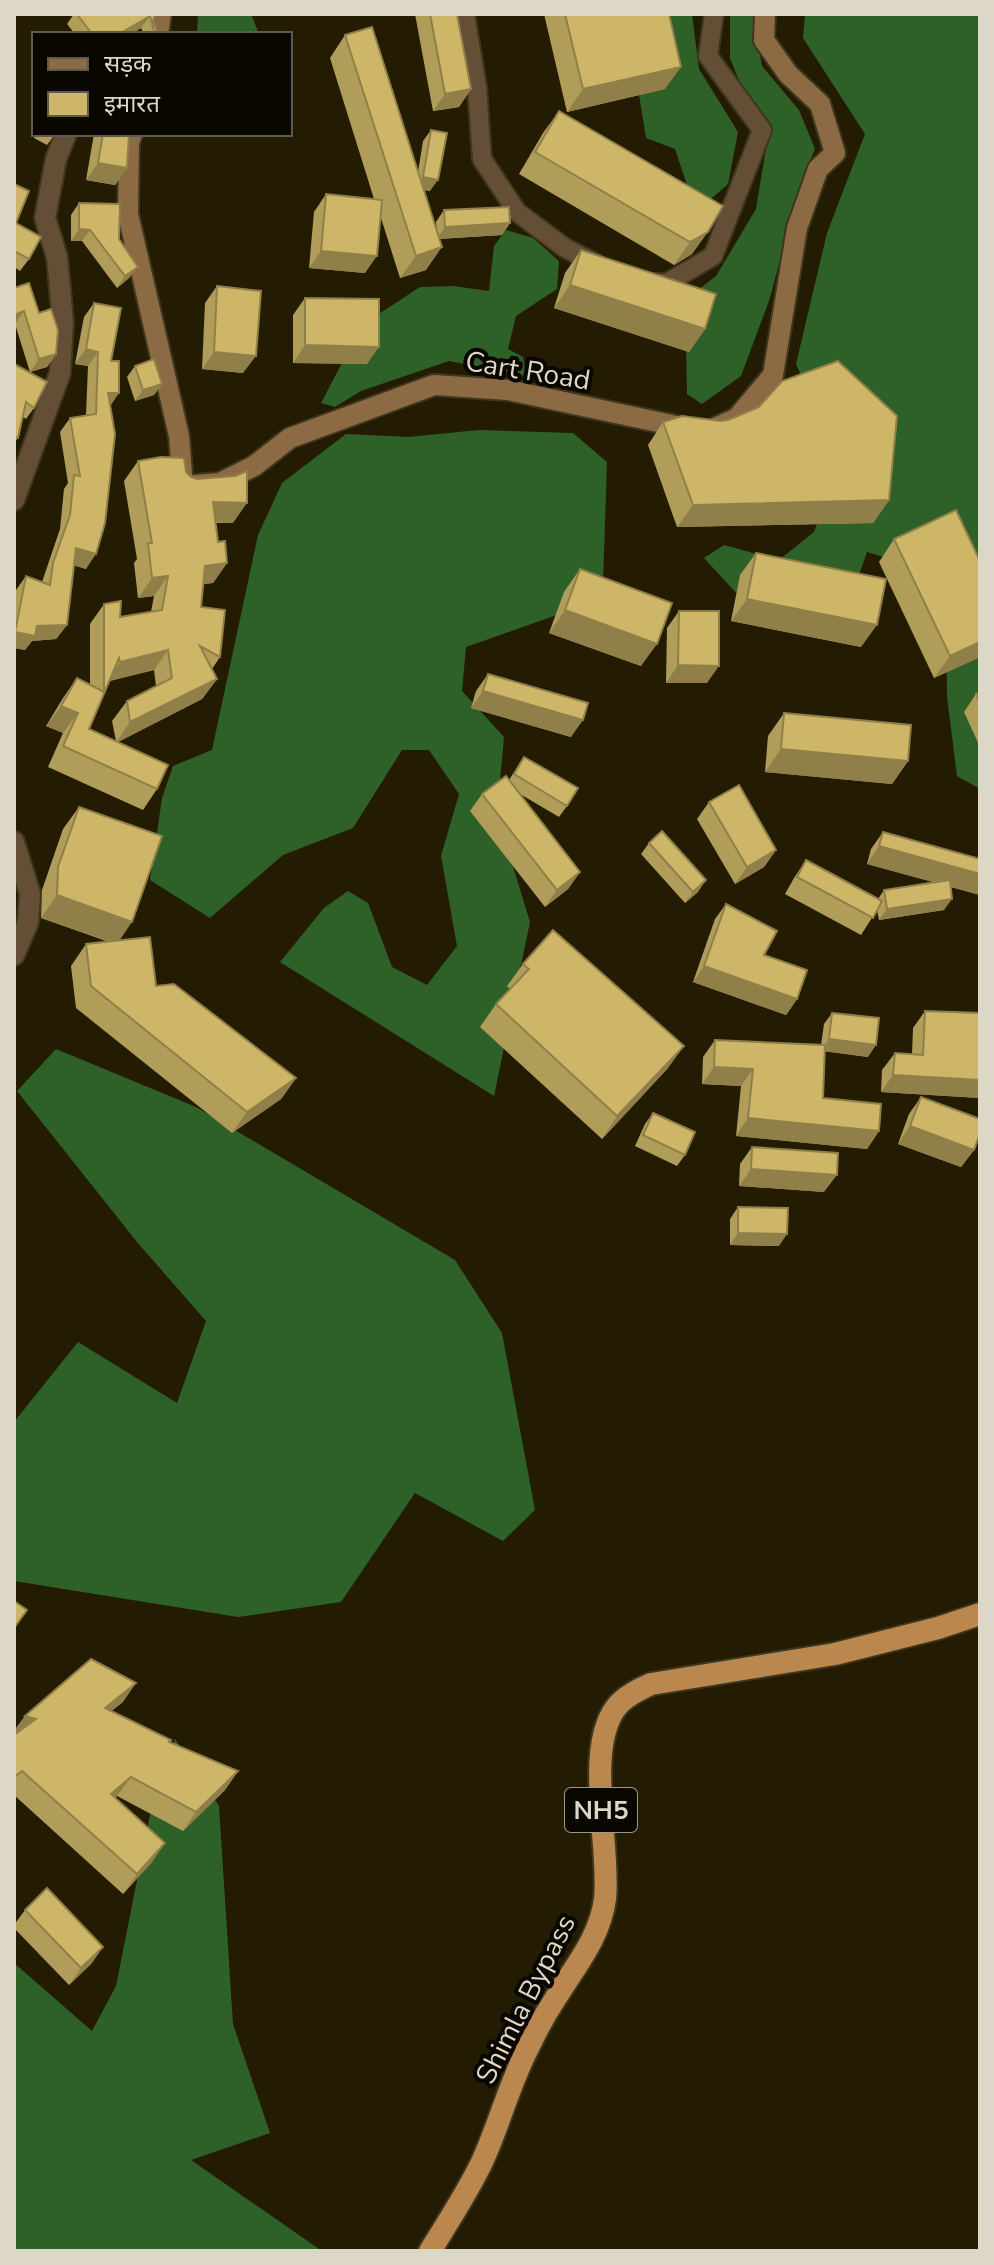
<svg xmlns="http://www.w3.org/2000/svg" width="994" height="2265" font-family="'Nunito Sans','Noto Sans Devanagari',sans-serif">
<style>
.forest{fill:#2e6128}
.lines{fill:none;stroke-linecap:round;stroke-linejoin:round}
.minor-casing{stroke:#3e361e;stroke-width:22}
.tertiary-casing{stroke:#3e361e;stroke-width:24}
.secondary-casing{stroke:#3e361e;stroke-width:24}
.trunk-casing{stroke:#3e361e;stroke-width:26}
.minor{stroke:#644e36;stroke-width:18}
.tertiary{stroke:#644e36;stroke-width:20}
.secondary{stroke:#8c6a43;stroke-width:20}
.trunk{stroke:#ba884f;stroke-width:22}
.wall{fill:#b09d59;fill-rule:evenodd}
.shaded-wall{fill:#907f48}
.building{fill:#cdb667;stroke:#907f48;stroke-width:2}
.labels{text-anchor:middle;stroke-width:8;stroke-linejoin:round;paint-order:stroke}
.shield{fill:#0a0701;stroke:#9d998c;stroke-width:2}
.shield-label{font-size:26px;font-weight:bold;fill:#dcd7c7}
.street-label{font-size:28px;fill:#dcd7c7;stroke:#0a0701}
</style>
<rect width="100%" height="100%" fill="#241c02"/>
<g class="forest">
<polygon points="198,14 251,14 259,34 197,34"/>
<polygon points="626,14 692,14 699,69 738,132 728,184 696,212 675,149 646,138"/>
<polygon points="730,14 753,14 762,66 799,110 815,149 799,188 770,298 741,376 702,404 687,394 685,300 716,276 756,209 766,148 730,58"/>
<polygon points="805,14 980,14 980,789 957,776 947,697 946,603 913,566 867,552 837,638 763,622 704,558 724,545 779,560 814,532 839,464 796,364 827,233 865,134 803,38"/>
<polygon points="506,230 533,238 559,261 557,289 516,316 508,349 523,357 526,376 449,361 361,391 335,407 321,403 362,325 420,287 453,286 489,291 494,246"/>
<polygon points="479,430 573,433 607,462 603,584 585,605 466,647 462,691 504,737 497,814 530,922 494,1096 280,962 324,908 348,891 368,903 392,967 427,985 457,946 441,856 459,794 429,750 402,750 353,828 283,855 210,918 150,880 162,798 173,766 212,750 258,535 282,483 346,434 408,437"/>
<polygon points="56,1049 196,1107 455,1260 502,1333 535,1510 503,1541 415,1493 341,1602 238,1617 14,1581 14,1422 78,1342 177,1403 206,1321 137,1242 17,1091"/>
<polygon points="175,1739 219,1806 233,2024 270,2133 191,2160 322,2251 14,2251 14,1963 92,2031 116,1986 156,1785"/>
</g>
<g class="lines">
<defs>
<g id="minor">
<polyline points="465,14 477,87 482,159 517,212 565,248 597,264"/>
<polyline points="650,283 667,283 713,256 762,130 708,56 714,14"/>
</g>
<g id="tertiary">
<polyline points="14,500 60,373 63,322 57,257 45,218 56,159 66,134"/>
<polyline points="14,842 30,894 28,922 14,955"/>
</g>
<g id="secondary">
<polyline points="158,34 161,14"/>
<polyline points="132,134 129,143 128,214 179,436 183,486 220,483 254,466 290,438 434,385 508,390 686,428"/>
<polyline points="717,427 737,418 773,375 797,228 818,169 835,153 820,104 788,74 764,40 765,14"/>
</g>
<path id="trunk" d="M430,2251C448,2222 467,2193 482,2162C500,2123 510,2081 530,2044C538,2027 547,2011 557,1996C576,1965 600,1937 605,1899C611,1849 582,1741 620,1703C629,1694 640,1689 651,1684L835,1654L938,1628L980,1614"/>
</defs>
<use href="#minor" class="minor-casing"/>
<use href="#tertiary" class="tertiary-casing"/>
<use href="#secondary" class="secondary-casing"/>
<use href="#trunk" class="trunk-casing"/>
<use href="#minor" class="minor"/>
<use href="#tertiary" class="tertiary"/>
<use href="#secondary" class="secondary"/>
<use href="#trunk" class="trunk"/>
</g>
<g class="wall">
<polygon points="74,14 155,14 153,21 157,31 154,34 144,34 141,28 131,34 75,34 67,24"/>
<polygon points="415,14 457,14 471,89 459,107 433,111"/>
<polygon points="544,14 669,14 665,89 567,112"/>
<polygon points="345,35 418,172 423,141 431,130 430,191 424,190 437,232 436,222 444,210 510,223 502,235 439,239 426,270 400,278 381,218 365,273 309,268 314,212 326,194 374,199 330,58"/>
<polygon points="559,111 723,206 692,254 674,265 519,174 543,133"/>
<polygon points="36,134 55,134 47,145 34,138"/>
<polygon points="94,134 129,134 127,168 115,185 86,180"/>
<polygon points="14,184 16,223 29,259 20,271 14,267"/>
<polygon points="79,203 119,239 129,278 117,288 82,241 71,241 71,215"/>
<polygon points="581,250 705,329 689,352 554,308 565,273"/>
<polygon points="217,286 243,373 202,369 205,303"/>
<polygon points="14,288 39,313 56,354 47,367 30,372 15,324 14,325"/>
<polygon points="305,298 367,364 293,363 293,315"/>
<polygon points="94,303 111,361 110,406 86,569 74,565 67,625 56,639 32,641 25,650 14,648 14,599 16,590 26,576 42,582 60,529 64,489 68,483 60,432 70,418 86,415 88,366 75,364 84,317"/>
<polygon points="135,366 162,384 154,395 135,401 127,377"/>
<polygon points="14,367 34,408 26,419 23,417 18,438 14,443"/>
<polygon points="663,422 889,500 873,523 677,527 648,445"/>
<path d="M138,461L186,472L233,523H216L218,542L227,563L213,583L203,584L201,607L220,657L212,669L217,679L202,699L118,742L157,789L143,810L48,767L63,733L46,726L63,698L77,678L90,684V624L104,604L120,617L151,612L154,596L138,598L134,563L137,559L124,481ZM154,670L156,686L127,701L112,721L116,741L89,729L109,681Z"/>
<polygon points="894,539 980,657 934,678 879,562"/>
<polygon points="756,553 861,647 731,621 740,575"/>
<polygon points="580,569 641,666 549,633 564,592"/>
<polygon points="679,611 707,683 666,683 667,628"/>
<polygon points="488,674 571,737 471,708 476,691"/>
<polygon points="980,693 980,747 964,712 976,694"/>
<polygon points="784,713 908,761 892,784 765,772 768,736"/>
<polygon points="524,757 567,806 559,817 520,794 580,872 568,889 545,907 470,811 482,794 509,780"/>
<polygon points="709,802 776,850 764,867 735,884 697,819"/>
<polygon points="79,807 120,940 156,986 296,1078 281,1099 232,1133 76,1008 71,966 86,944 109,942 41,918 42,890 63,829"/>
<polygon points="883,832 980,859 980,895 951,887 944,910 879,920 877,910 861,935 785,894 794,878 806,860 878,899 884,890 933,882 867,864 871,849"/>
<polygon points="649,843 698,892 685,903 641,854"/>
<polygon points="726,904 797,999 786,1015 693,982 715,919"/>
<polygon points="523,964 668,1068 602,1139 480,1027 496,1004 510,989 507,986"/>
<polygon points="925,1011 980,1013 980,1098 881,1092 882,1070 895,1053 912,1054 913,1028"/>
<polygon points="832,1013 868,1057 825,1051 823,1098 879,1131 867,1149 736,1136 741,1086 702,1084 703,1057 715,1040 821,1045 824,1024"/>
<polygon points="921,1097 974,1150 961,1167 898,1144 909,1114"/>
<polygon points="653,1113 685,1155 677,1166 635,1146 645,1124"/>
<polygon points="752,1147 824,1192 739,1186 740,1164"/>
<polygon points="738,1207 779,1246 730,1245 730,1219"/>
<polygon points="123,1702 111,1711 169,1742 238,1771 225,1790 183,1831 117,1796 115,1798 152,1862 123,1894 14,1795 14,1731 25,1716"/>
<polygon points="25,1910 103,1947 91,1964 69,1985 14,1928 14,1925"/>
</g>
<g class="shaded-wall">
<polygon points="150,16 141,28 131,34 119,34"/>
<polygon points="681,67 665,89 567,112 583,89"/>
<polygon points="471,89 459,107 433,111 445,94"/>
<polygon points="98,163 127,168 115,185 86,180"/>
<polygon points="423,177 438,180 430,191 414,188"/>
<polygon points="510,223 502,235 437,239 445,227"/>
<polygon points="79,229 90,230 82,241 71,241"/>
<polygon points="708,232 692,254 674,265 690,242"/>
<polygon points="442,247 426,270 400,278 416,256"/>
<polygon points="321,251 377,256 365,273 309,268"/>
<polygon points="138,267 129,278 117,288 125,276"/>
<polygon points="570,285 705,329 689,352 554,308"/>
<polygon points="24,311 15,324 14,325 14,315"/>
<polygon points="305,345 379,347 367,364 293,363"/>
<polygon points="86,349 98,352 88,366 75,364"/>
<polygon points="214,352 256,356 243,373 202,369"/>
<polygon points="56,354 47,367 30,372 39,359"/>
<polygon points="162,384 154,395 135,401 143,390"/>
<polygon points="108,393 119,393 109,408"/>
<polygon points="889,500 873,523 677,527 693,505"/>
<polygon points="213,502 247,503 233,523 199,522"/>
<polygon points="76,548 96,554 86,569 65,563"/>
<polygon points="227,563 213,583 191,586 205,566"/>
<polygon points="168,576 154,596 138,598 152,578"/>
<polygon points="747,599 877,625 861,647 731,621"/>
<polygon points="565,610 657,644 641,666 549,633"/>
<polygon points="67,625 56,639 32,641 25,650 14,648 15,632 37,626"/>
<polygon points="980,642 980,657 934,678 950,656"/>
<polygon points="168,650 154,670 106,682 120,662"/>
<polygon points="678,665 719,666 707,683 666,683"/>
<polygon points="217,679 202,699 116,743 130,722"/>
<polygon points="483,691 583,720 571,737 471,708"/>
<polygon points="61,706 78,713 63,733 46,726"/>
<polygon points="781,749 908,761 892,784 765,772"/>
<polygon points="879,846 980,874 980,895 867,864"/>
<polygon points="776,850 764,867 735,884 747,867"/>
<polygon points="580,872 568,889 545,907 557,890"/>
<polygon points="706,880 698,892 685,903 693,892"/>
<polygon points="57,895 132,922 117,944 41,918"/>
<polygon points="952,899 944,910 879,920 887,909"/>
<polygon points="704,966 797,999 786,1015 693,982"/>
<polygon points="829,1039 876,1045 868,1057 821,1051"/>
<polygon points="684,1046 668,1068 602,1139 617,1116"/>
<polygon points="714,1067 753,1069 741,1086 702,1084"/>
<polygon points="893,1075 980,1080 980,1098 881,1092"/>
<polygon points="296,1078 281,1099 232,1133 247,1112"/>
<polygon points="748,1118 879,1131 867,1149 736,1136"/>
<polygon points="910,1126 974,1150 961,1167 898,1144"/>
<polygon points="751,1169 837,1175 824,1192 739,1186"/>
<polygon points="738,1233 787,1234 779,1246 730,1245"/>
<polygon points="136,1683 123,1702 91,1727 105,1708"/>
<polygon points="25,1716 36,1719 14,1735 14,1731"/>
<polygon points="238,1771 225,1790 183,1831 196,1812"/>
<polygon points="131,1777 117,1796 98,1813 111,1794"/>
<polygon points="165,1843 152,1862 123,1894 137,1874"/>
<polygon points="103,1947 91,1964 69,1985 81,1968"/>
</g>
<g class="building">
<polygon points="77,14 155,14 153,21 157,31 154,31 150,16 119,34 92,34"/>
<polygon points="430,14 457,14 471,89 445,94"/>
<polygon points="565,14 669,14 681,67 583,89"/>
<polygon points="372,27 442,247 416,256 345,35"/>
<polygon points="559,111 723,206 708,232 690,242 535,152"/>
<polygon points="431,130 447,133 438,180 423,177"/>
<polygon points="103,134 129,134 127,168 98,163"/>
<polygon points="14,184 29,191 16,223 41,237 29,259 14,251"/>
<polygon points="326,194 382,200 377,256 321,251"/>
<polygon points="79,203 120,204 119,239 138,267 125,276 90,230 79,229"/>
<polygon points="509,207 510,223 445,227 444,210"/>
<polygon points="581,250 716,294 705,329 570,285"/>
<polygon points="29,283 39,313 51,309 58,330 56,354 39,359 24,311 14,315 14,288"/>
<polygon points="217,286 261,291 256,356 214,352"/>
<polygon points="305,298 379,299 379,347 305,345"/>
<polygon points="94,303 121,308 111,361 119,361 119,393 108,393 115,434 105,523 96,554 76,548 67,625 37,626 35,636 15,632 26,576 50,585 53,563 70,515 74,475 80,476 70,418 96,414 98,352 86,349"/>
<polygon points="154,359 162,384 143,390 135,366"/>
<polygon points="838,361 897,416 889,500 693,505 663,422 682,416 721,421 728,420 759,407 782,381"/>
<polygon points="16,365 47,382 34,408 26,402 18,438 14,437 14,368"/>
<polygon points="161,457 184,458 186,472 191,477 197,479 235,476 247,471 247,503 213,502 218,542 225,541 227,563 205,566 201,607 225,610 220,657 200,646 217,679 130,722 127,701 172,678 168,650 120,662 119,658 89,729 168,765 157,789 63,746 78,713 61,706 77,678 104,692 104,604 121,601 120,617 162,610 168,576 152,578 148,543 152,543 138,461"/>
<polygon points="956,510 980,561 980,642 950,656 894,539"/>
<polygon points="756,553 886,579 877,625 747,599"/>
<polygon points="580,569 672,603 657,644 565,610"/>
<polygon points="679,611 719,611 719,666 678,665"/>
<polygon points="488,674 588,703 583,720 483,691"/>
<polygon points="980,693 980,703 976,694"/>
<polygon points="784,713 911,725 908,761 781,749"/>
<polygon points="524,757 578,788 567,806 514,774"/>
<polygon points="506,776 580,872 557,890 482,794"/>
<polygon points="739,785 776,850 747,867 709,802"/>
<polygon points="79,807 162,836 132,922 57,895 58,867"/>
<polygon points="662,831 706,880 693,892 649,843"/>
<polygon points="883,832 980,859 980,874 879,846"/>
<polygon points="806,860 882,901 873,918 797,877"/>
<polygon points="950,880 952,899 887,909 884,890"/>
<polygon points="726,904 777,931 764,955 807,970 797,999 704,966"/>
<polygon points="553,930 684,1046 617,1116 496,1004 529,969 523,964"/>
<polygon points="150,937 156,986 174,984 296,1078 247,1112 91,986 86,944"/>
<polygon points="925,1011 980,1013 980,1080 893,1075 895,1053 923,1055"/>
<polygon points="832,1013 879,1018 876,1045 829,1039"/>
<polygon points="715,1040 825,1045 823,1098 881,1104 879,1131 748,1118 753,1069 714,1067"/>
<polygon points="921,1097 980,1119 980,1133 974,1150 910,1126"/>
<polygon points="653,1113 695,1132 685,1155 643,1135"/>
<polygon points="752,1147 838,1153 837,1175 751,1169"/>
<polygon points="738,1207 788,1208 787,1234 738,1233"/>
<polygon points="14,1601 27,1610 14,1628"/>
<polygon points="91,1659 136,1683 105,1708 171,1740 169,1742 238,1771 196,1812 131,1777 111,1794 165,1843 137,1874 22,1771 14,1777 14,1735 36,1719 25,1716"/>
<polygon points="47,1888 103,1947 81,1968 25,1910"/>
</g>
<g class="labels">
<rect class="shield" x="565" y="1788" width="72" height="44" rx="6"/>
<g class="shield-label">
<text x="601" y="1819">NH5</text>
</g>
<g class="street-label">
<text transform="translate(528 370) rotate(9)" y="10">Cart Road</text>
<text transform="translate(525 1999) rotate(-63)" y="10">Shimla Bypass</text>
</g>
</g>
<rect width="994" height="2265" fill="none" stroke="#dcd7c7" stroke-width="32"/>
<rect x="32" y="32" width="260" height="104" fill="#0a0701" stroke="#5e5a50" stroke-width="2"/>
<rect x="48" y="58" width="40" height="12" fill="#8c6a43" stroke="#5e5a50" stroke-width="2"/>
<text x="104" y="72" font-size="24" fill="#dcd7c7">सड़क</text>
<rect x="48" y="92" width="40" height="24" fill="#cdb667" stroke="#5e5a50" stroke-width="2"/>
<text x="104" y="112" font-size="24" fill="#dcd7c7">इमारत</text>
</svg>
